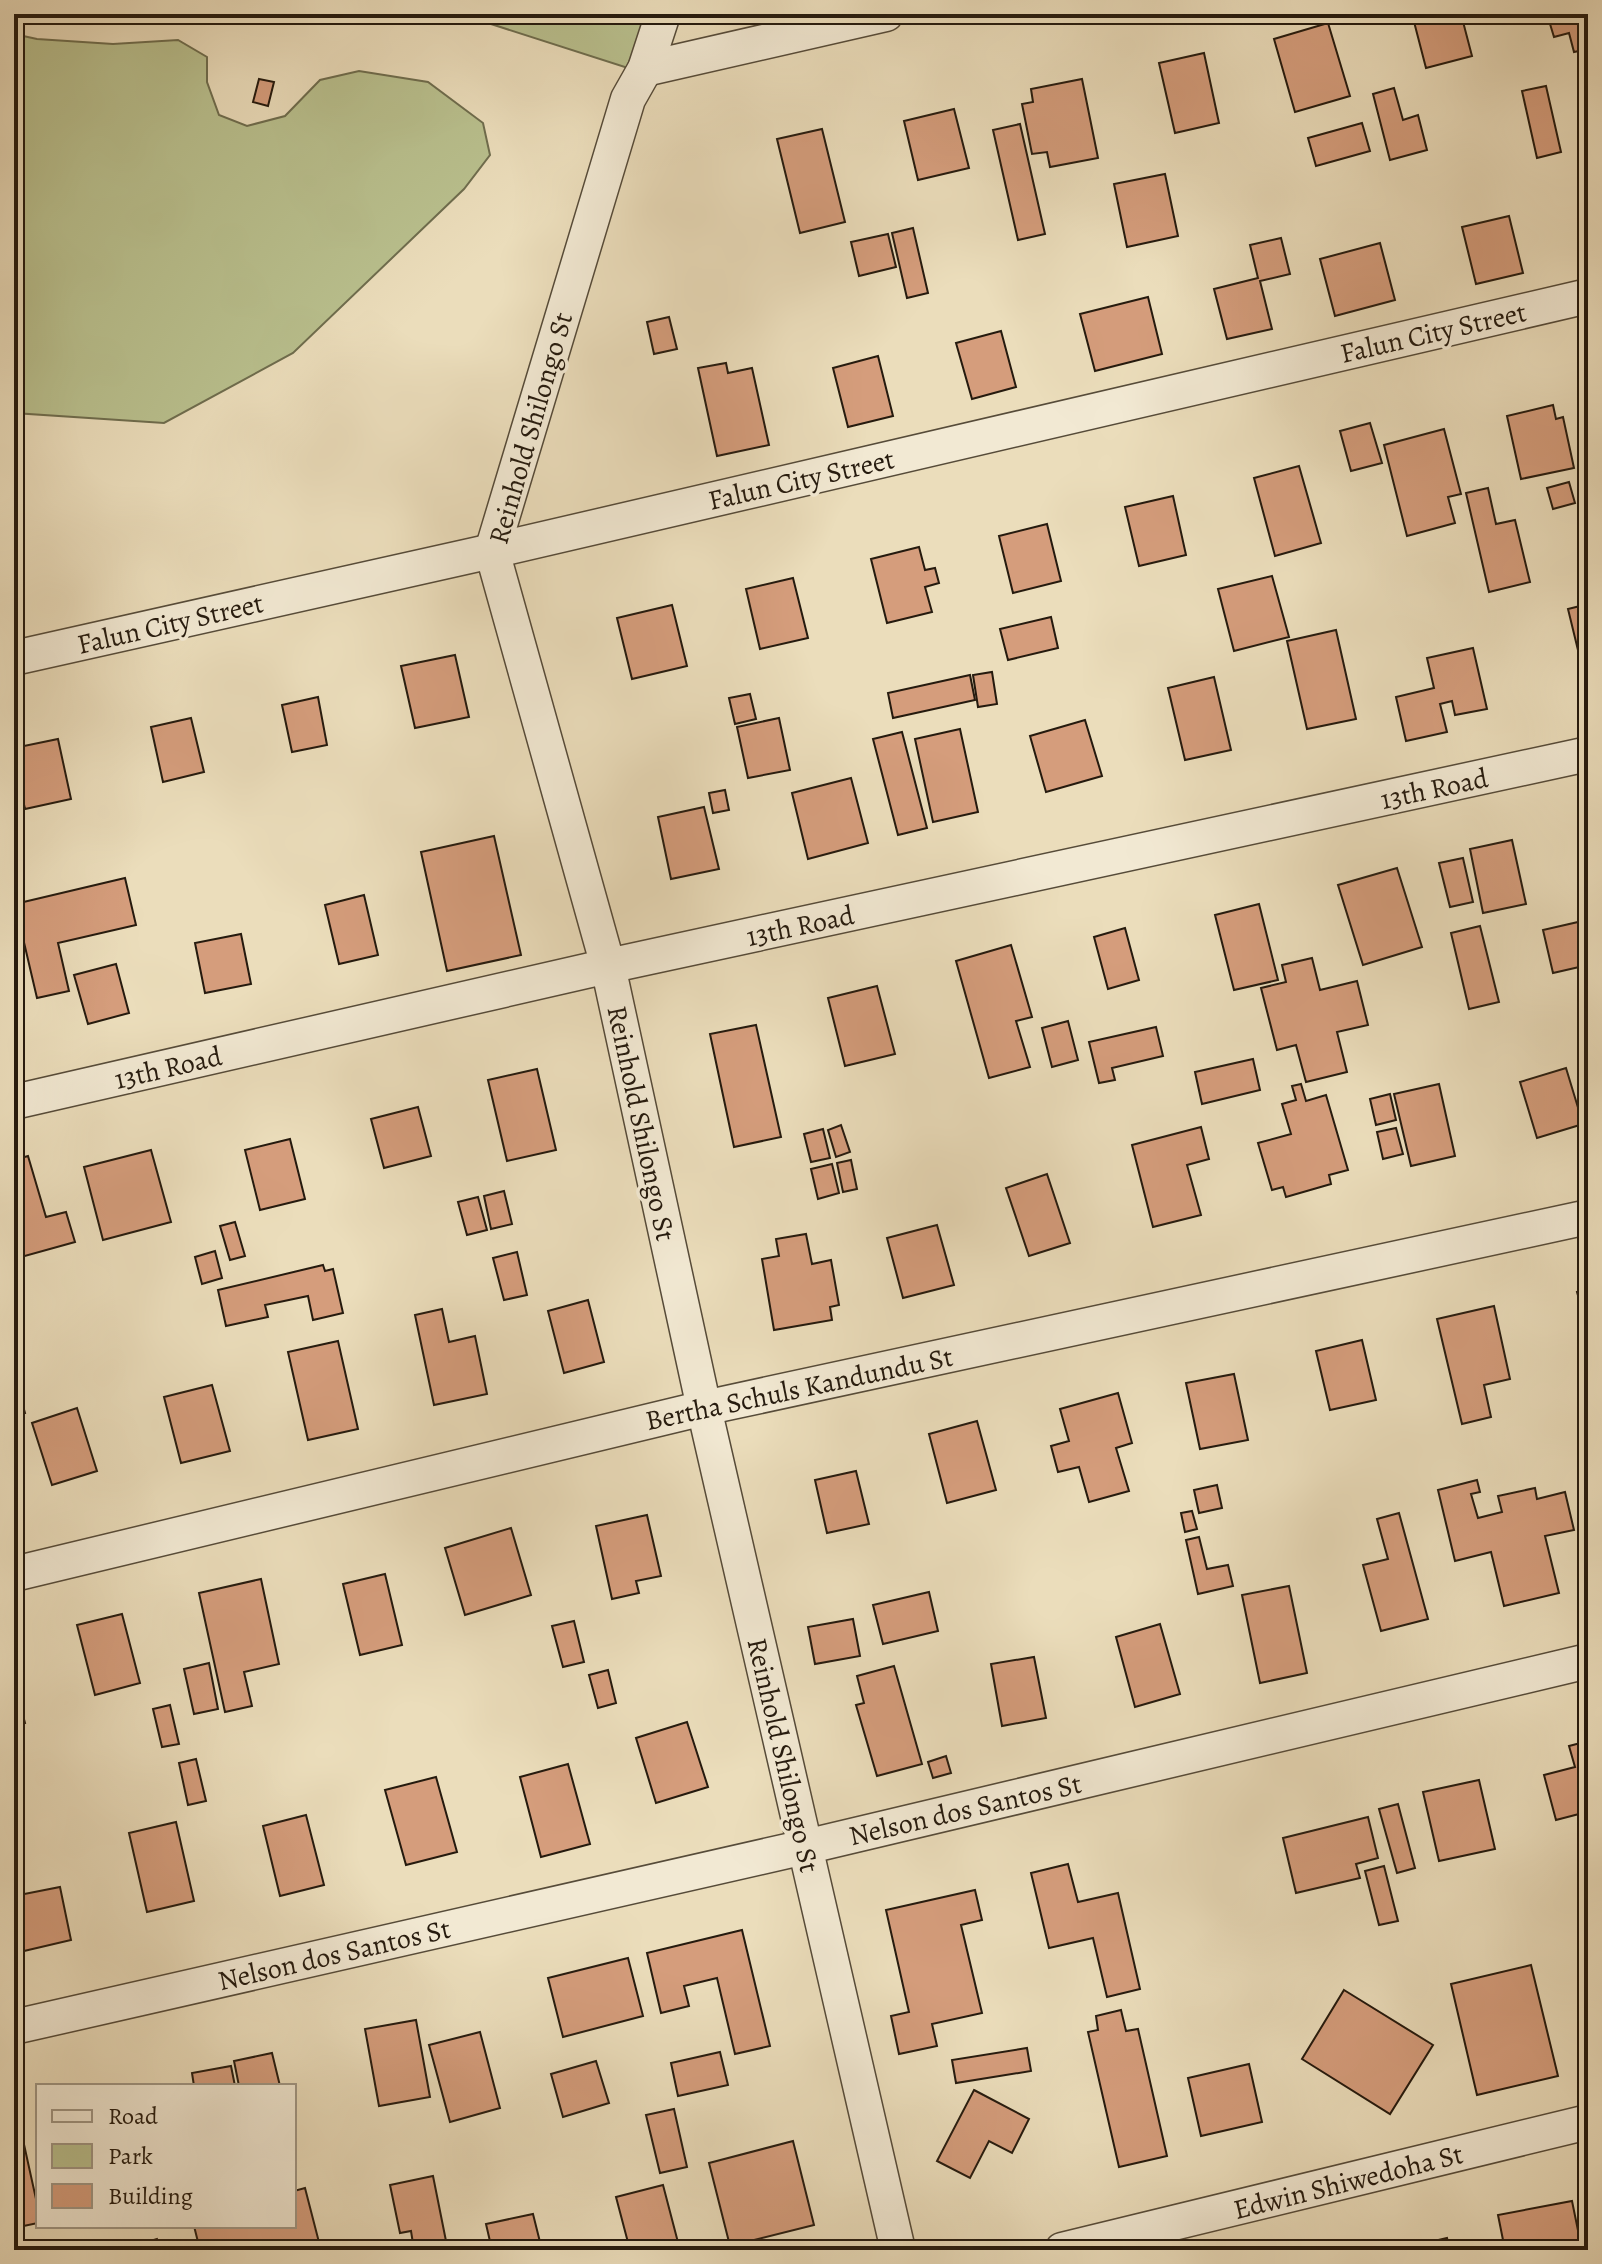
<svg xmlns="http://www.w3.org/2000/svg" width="1602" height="2264" font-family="Alegreya,serif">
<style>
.green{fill:#b9c08e;stroke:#6f6d4e;stroke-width:2}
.building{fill:#d59d7c;stroke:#251a0e;stroke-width:2}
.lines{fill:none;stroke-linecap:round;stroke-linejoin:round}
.street-casing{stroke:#564b39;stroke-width:37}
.street{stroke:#f2e9d3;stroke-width:34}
.labels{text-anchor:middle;stroke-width:7;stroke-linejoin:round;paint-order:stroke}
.street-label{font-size:28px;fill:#251a0e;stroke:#f2e9d3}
</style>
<rect width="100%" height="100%" fill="#ebddbb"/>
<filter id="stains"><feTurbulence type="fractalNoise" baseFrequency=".0025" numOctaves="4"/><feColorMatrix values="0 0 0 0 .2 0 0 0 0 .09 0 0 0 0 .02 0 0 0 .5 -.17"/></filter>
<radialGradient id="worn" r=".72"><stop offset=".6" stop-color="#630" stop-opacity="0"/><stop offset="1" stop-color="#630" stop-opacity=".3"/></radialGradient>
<g class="green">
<polygon points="460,14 649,14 631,69"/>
<polygon points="14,34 37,39 113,44 178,40 207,57 207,82 219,115 247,126 285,116 320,80 359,71 428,82 483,123 490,155 464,189 293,353 164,423 14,413"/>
</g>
<g class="building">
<polygon points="1412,14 1461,14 1472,56 1426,68"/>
<polygon points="1547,14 1588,14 1588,49 1574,52 1569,33 1554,37"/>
<polygon points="1328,23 1350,96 1295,112 1274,39"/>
<polygon points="1204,53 1219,123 1175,133 1159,63"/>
<polygon points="259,79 274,82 268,106 253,102"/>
<polygon points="1082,79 1098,158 1050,167 1047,152 1032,154 1022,104 1033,102 1031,89"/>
<polygon points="1546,86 1561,152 1537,158 1522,91"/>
<polygon points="1394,88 1403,120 1418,115 1427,150 1390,160 1373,94"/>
<polygon points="954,109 969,168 918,180 904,121"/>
<polygon points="1362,123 1370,151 1316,166 1308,138"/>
<polygon points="1020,124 1045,234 1018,240 993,130"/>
<polygon points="822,129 845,222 800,233 777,139"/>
<polygon points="1165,174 1178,236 1127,247 1114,184"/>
<polygon points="1509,216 1523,273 1476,284 1462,227"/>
<polygon points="913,228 928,293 907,298 892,233"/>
<polygon points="888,234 896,267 859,276 851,242"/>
<polygon points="1281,238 1290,274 1260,281 1272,329 1227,339 1214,289 1258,278 1250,245"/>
<polygon points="1380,243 1395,300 1335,316 1320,259"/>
<polygon points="1148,297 1162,354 1095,371 1080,314"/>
<polygon points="669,317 677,349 654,354 647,322"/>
<polygon points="1001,331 1016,387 972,399 956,343"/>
<polygon points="878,356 893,416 848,427 833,368"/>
<polygon points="726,363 728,373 752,368 769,445 717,456 698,368"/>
<polygon points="1553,405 1556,419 1563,417 1574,468 1521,479 1507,416"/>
<polygon points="1370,423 1382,463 1351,471 1340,431"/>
<polygon points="1444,429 1461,494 1448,497 1455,523 1407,536 1384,445"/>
<polygon points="1299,466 1321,543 1275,556 1254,478"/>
<polygon points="1569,482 1575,503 1553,509 1547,488"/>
<polygon points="1488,488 1496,524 1515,520 1530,582 1489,592 1466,493"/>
<polygon points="1173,496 1186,555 1139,566 1125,507"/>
<polygon points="1047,524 1061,581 1013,593 999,536"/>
<polygon points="919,547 925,570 935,568 939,583 925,587 932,612 887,623 871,559"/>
<polygon points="1272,576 1289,637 1234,651 1218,589"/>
<polygon points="793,578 808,638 760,649 746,589"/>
<polygon points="1588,604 1588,678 1585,679 1568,609"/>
<polygon points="672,605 687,666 632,679 617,618"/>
<polygon points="1051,617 1058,648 1008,660 1000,629"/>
<polygon points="1336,630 1356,719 1307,729 1287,641"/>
<polygon points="1473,648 1487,709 1455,715 1452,701 1440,704 1447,732 1406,741 1396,697 1434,688 1427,658"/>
<polygon points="455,655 469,717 415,728 401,666"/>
<polygon points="992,672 997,704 978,707 973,675"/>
<polygon points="970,675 975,700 893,718 888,693"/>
<polygon points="1214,677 1231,750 1185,760 1168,688"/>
<polygon points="750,694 756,719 735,724 729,698"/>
<polygon points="318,697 327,745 292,752 282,705"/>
<polygon points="191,718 204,772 163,782 151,727"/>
<polygon points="779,718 790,770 748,778 737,727"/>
<polygon points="1085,720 1102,776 1046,792 1030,736"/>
<polygon points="960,729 978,812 933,822 915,739"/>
<polygon points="902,732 927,828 898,835 873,739"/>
<polygon points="58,739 71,799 25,809 14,760 14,748"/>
<polygon points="851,778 868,843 808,859 792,793"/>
<polygon points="725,790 729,810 713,813 709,793"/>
<polygon points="704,807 719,869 671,879 658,817"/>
<polygon points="494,836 521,955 447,971 421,852"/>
<polygon points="1512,840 1526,904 1483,913 1470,849"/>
<polygon points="1463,858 1473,902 1450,907 1439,863"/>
<polygon points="1397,868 1422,947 1363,965 1338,885"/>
<polygon points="125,878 136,925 58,943 69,991 37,998 15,904"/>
<polygon points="364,895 378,955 339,964 325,905"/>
<polygon points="1259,904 1278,980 1234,990 1215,915"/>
<polygon points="1578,922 1588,965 1553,973 1543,930"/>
<polygon points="1480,926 1499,1002 1469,1009 1451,933"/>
<polygon points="1125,928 1139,980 1108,989 1094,937"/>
<polygon points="241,934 251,984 205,993 195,943"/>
<polygon points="1011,945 1032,1017 1016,1021 1030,1067 989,1078 956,961"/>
<polygon points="1312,958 1320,990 1357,981 1368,1025 1337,1032 1347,1072 1306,1082 1296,1045 1277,1050 1261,988 1286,982 1282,965"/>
<polygon points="116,964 129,1013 88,1024 74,975"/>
<polygon points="877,986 895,1054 845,1066 828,998"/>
<polygon points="1068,1021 1078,1060 1052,1067 1042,1028"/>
<polygon points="756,1025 781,1137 734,1147 710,1034"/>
<polygon points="1156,1027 1163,1056 1112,1068 1115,1080 1099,1083 1089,1042"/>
<polygon points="1253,1059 1260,1090 1202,1104 1195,1072"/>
<polygon points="1566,1068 1583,1124 1537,1138 1520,1082"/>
<polygon points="537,1069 556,1150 507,1161 488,1080"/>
<polygon points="1301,1084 1306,1101 1326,1095 1348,1170 1329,1175 1331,1184 1286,1197 1283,1187 1272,1190 1258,1143 1291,1134 1282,1104 1296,1100 1292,1086"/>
<polygon points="1439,1084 1455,1156 1411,1166 1394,1094"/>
<polygon points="1390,1094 1396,1120 1376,1125 1370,1099"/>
<polygon points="418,1107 431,1156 384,1168 371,1119"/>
<polygon points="841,1125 850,1152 836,1157 828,1130"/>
<polygon points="1201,1127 1209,1159 1187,1165 1201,1215 1153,1227 1132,1145"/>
<polygon points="1396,1128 1403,1154 1383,1159 1377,1132"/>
<polygon points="823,1129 830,1158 811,1162 804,1134"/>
<polygon points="290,1139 305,1199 260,1210 245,1150"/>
<polygon points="151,1150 171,1222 103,1240 84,1167"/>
<polygon points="28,1156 46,1217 66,1212 75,1242 14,1259 14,1160"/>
<polygon points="851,1160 857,1189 843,1192 837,1163"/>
<polygon points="832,1164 839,1193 818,1199 811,1169"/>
<polygon points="1047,1174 1070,1243 1029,1256 1006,1188"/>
<polygon points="504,1191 512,1224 491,1229 484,1196"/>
<polygon points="478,1197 487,1230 467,1235 458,1202"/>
<polygon points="235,1222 245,1256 230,1260 220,1226"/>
<polygon points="937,1225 954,1285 903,1298 887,1238"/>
<polygon points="806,1234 812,1264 831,1260 839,1305 830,1307 832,1320 774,1330 762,1259 779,1256 776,1239"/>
<polygon points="215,1251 222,1278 202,1284 195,1257"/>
<polygon points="517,1252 527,1295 504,1300 493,1258"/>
<polygon points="323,1265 325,1271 333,1269 343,1313 313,1320 308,1296 265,1305 268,1317 226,1326 218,1290"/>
<polygon points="1588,1289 1588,1331 1577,1292"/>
<polygon points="588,1300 604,1362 564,1373 548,1311"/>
<polygon points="1494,1306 1510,1379 1484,1385 1491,1417 1462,1424 1437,1319"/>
<polygon points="442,1309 449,1342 475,1336 487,1394 434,1405 415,1315"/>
<polygon points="1362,1340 1376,1400 1330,1410 1316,1351"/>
<polygon points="338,1341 358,1429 308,1440 288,1352"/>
<polygon points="1234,1374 1248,1440 1200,1449 1186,1383"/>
<polygon points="14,1381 16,1381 25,1413 14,1416"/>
<polygon points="212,1385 230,1451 181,1463 164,1397"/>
<polygon points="1118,1393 1132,1443 1116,1448 1129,1491 1089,1502 1079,1467 1058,1472 1051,1446 1069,1441 1060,1409"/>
<polygon points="77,1408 97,1471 52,1485 32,1423"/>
<polygon points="977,1421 996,1490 947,1503 929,1434"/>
<polygon points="856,1471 869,1524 827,1533 815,1480"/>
<polygon points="1477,1480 1480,1492 1471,1494 1478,1518 1502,1512 1498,1496 1535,1488 1537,1499 1565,1492 1574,1530 1545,1536 1559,1593 1504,1606 1491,1552 1455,1561 1438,1490"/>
<polygon points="1217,1485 1222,1508 1199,1513 1194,1490"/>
<polygon points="1192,1511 1197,1529 1185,1532 1181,1513"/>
<polygon points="1399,1513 1428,1619 1381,1631 1363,1565 1388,1559 1377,1519"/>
<polygon points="647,1515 661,1576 636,1581 639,1593 612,1599 596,1526"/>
<polygon points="511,1528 531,1595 465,1615 445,1548"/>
<polygon points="1199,1537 1207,1569 1228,1565 1233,1586 1198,1594 1186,1540"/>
<polygon points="385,1574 402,1645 360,1655 343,1584"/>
<polygon points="261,1579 279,1664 244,1672 252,1706 225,1712 199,1593"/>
<polygon points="1289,1586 1307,1673 1260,1683 1242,1595"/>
<polygon points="929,1592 938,1631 883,1644 873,1605"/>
<polygon points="122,1614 140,1683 95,1695 77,1625"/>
<polygon points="853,1619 860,1656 815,1664 808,1627"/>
<polygon points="574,1621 584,1662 563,1667 552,1626"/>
<polygon points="1160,1624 1180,1694 1135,1707 1116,1637"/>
<polygon points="1034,1657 1046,1718 1002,1726 991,1664"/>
<polygon points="209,1663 218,1709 194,1714 184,1669"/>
<polygon points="894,1666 922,1764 877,1776 856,1705 864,1703 857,1676"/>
<polygon points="608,1670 616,1703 598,1708 589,1675"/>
<polygon points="14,1681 25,1723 14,1726"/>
<polygon points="170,1705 179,1744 162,1747 153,1709"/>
<polygon points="687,1722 708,1787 656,1803 636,1738"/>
<polygon points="1588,1741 1588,1842 1587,1842 1579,1814 1556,1820 1544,1775 1575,1767 1569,1746"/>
<polygon points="946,1756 951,1773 933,1778 928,1762"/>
<polygon points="196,1759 206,1801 188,1805 179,1763"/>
<polygon points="568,1764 590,1844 541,1857 520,1777"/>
<polygon points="436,1777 457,1852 406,1865 385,1790"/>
<polygon points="1479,1780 1495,1849 1439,1861 1423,1792"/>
<polygon points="1398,1804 1415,1868 1397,1873 1379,1809"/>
<polygon points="306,1815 324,1885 280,1896 263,1826"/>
<polygon points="1368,1817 1378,1858 1356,1864 1360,1878 1296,1893 1283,1838"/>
<polygon points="176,1822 194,1901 147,1912 129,1833"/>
<polygon points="1068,1864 1078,1902 1118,1893 1140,1989 1107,1997 1093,1938 1049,1948 1031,1873"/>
<polygon points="1384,1866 1398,1921 1379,1925 1365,1871"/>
<polygon points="60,1887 71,1940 24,1951 14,1896"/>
<polygon points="975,1890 982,1920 961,1925 982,2013 932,2024 937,2046 899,2054 891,2016 909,2012 886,1910"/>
<polygon points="742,1930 770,2046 735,2054 717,1978 684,1986 689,2006 661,2013 647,1953"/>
<polygon points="628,1958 643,2016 563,2037 548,1978"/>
<polygon points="1531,1965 1558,2076 1477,2095 1451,1984"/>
<polygon points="1344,1990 1433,2045 1390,2114 1302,2059"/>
<polygon points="1121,2010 1126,2031 1138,2029 1167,2156 1119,2167 1088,2032 1098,2030 1096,2016"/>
<polygon points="416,2020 430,2097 379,2106 365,2029"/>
<polygon points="480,2032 500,2108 450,2122 429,2045"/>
<polygon points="1027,2048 1031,2071 956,2083 952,2060"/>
<polygon points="720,2052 728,2085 678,2096 671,2063"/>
<polygon points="272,2053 280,2086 239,2086 234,2061"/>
<polygon points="596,2061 609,2103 563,2117 551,2074"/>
<polygon points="1249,2064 1262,2122 1201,2136 1188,2078"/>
<polygon points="231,2066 235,2086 194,2086 192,2073"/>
<polygon points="974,2090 1029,2119 1012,2153 989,2141 970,2178 937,2161"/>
<polygon points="14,2099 38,2208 38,2223 14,2228"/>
<polygon points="674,2109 687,2167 660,2173 646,2115"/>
<polygon points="793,2141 814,2225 730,2246 709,2163"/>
<polygon points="433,2176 447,2246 414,2250 411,2231 400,2233 390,2185"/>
<polygon points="663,2185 680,2250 630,2250 616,2197"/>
<polygon points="305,2188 321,2250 200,2250 194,2226 294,2226 294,2191"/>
<polygon points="1572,2201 1582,2250 1505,2250 1498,2215"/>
<polygon points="533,2214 542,2250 492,2250 486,2224"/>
<polygon points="1447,2238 1450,2250 1419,2250 1417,2245"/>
<polygon points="157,2239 161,2250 120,2250"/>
<polygon points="406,2243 407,2250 374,2250"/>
</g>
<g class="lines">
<defs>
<g id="street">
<polyline points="663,14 645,69 628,99 492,551 608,966 704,1408 898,2250"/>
<polyline points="645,69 886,14"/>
<polyline points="14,658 492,551 1588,296"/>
<polyline points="14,1102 608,966 1588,754"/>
<polyline points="14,1574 704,1408 1588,1217"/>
<polyline points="14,2027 805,1847 1588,1661"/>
<polyline points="1062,2250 1588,2122"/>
</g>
</defs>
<use href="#street" class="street-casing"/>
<use href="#street" class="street"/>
</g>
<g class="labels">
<g class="street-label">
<text transform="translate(1433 332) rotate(-13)" y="10">Falun City Street</text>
<text transform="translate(530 428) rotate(-74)" y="10">Reinhold Shilongo St</text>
<text transform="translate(801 479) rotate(-13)" y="10">Falun City Street</text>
<text transform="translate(170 623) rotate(-13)" y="10">Falun City Street</text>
<text transform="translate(1434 788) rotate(-12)" y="10">13th Road</text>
<text transform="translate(800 925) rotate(-12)" y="10">13th Road</text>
<text transform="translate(168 1067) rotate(-13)" y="10">13th Road</text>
<text transform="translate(642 1123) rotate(78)" y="10">Reinhold Shilongo St</text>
<text transform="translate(799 1388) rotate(-12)" y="10">Bertha Schuls Kandundu St</text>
<text transform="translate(784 1755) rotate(77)" y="10">Reinhold Shilongo St</text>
<text transform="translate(965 1809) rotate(-13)" y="10">Nelson dos Santos St</text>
<text transform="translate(334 1954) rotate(-13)" y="10">Nelson dos Santos St</text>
<text transform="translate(1348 2181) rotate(-14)" y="10">Edwin Shiwedoha St</text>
</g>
</g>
<rect width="1602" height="2264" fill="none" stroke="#ebddbb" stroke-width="48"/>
<rect x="16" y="16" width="1570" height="2232" fill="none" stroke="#251a0e" stroke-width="4"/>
<rect x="24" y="24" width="1554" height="2216" fill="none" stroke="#251a0e" stroke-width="2"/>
<rect x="36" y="2084" width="260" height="144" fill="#f2e9d3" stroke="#a09684" stroke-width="2"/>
<rect x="52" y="2110" width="40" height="12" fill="#f2e9d3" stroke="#a09684" stroke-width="2"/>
<text x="108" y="2124" font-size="24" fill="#251a0e">Road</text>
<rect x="52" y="2144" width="40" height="24" fill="#b9c08e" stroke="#a09684" stroke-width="2"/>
<text x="108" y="2164" font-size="24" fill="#251a0e">Park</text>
<rect x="52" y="2184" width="40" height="24" fill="#d59d7c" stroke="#a09684" stroke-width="2"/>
<text x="108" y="2204" font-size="24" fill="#251a0e">Building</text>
<rect width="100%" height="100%" filter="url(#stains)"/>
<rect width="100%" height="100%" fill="url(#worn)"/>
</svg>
